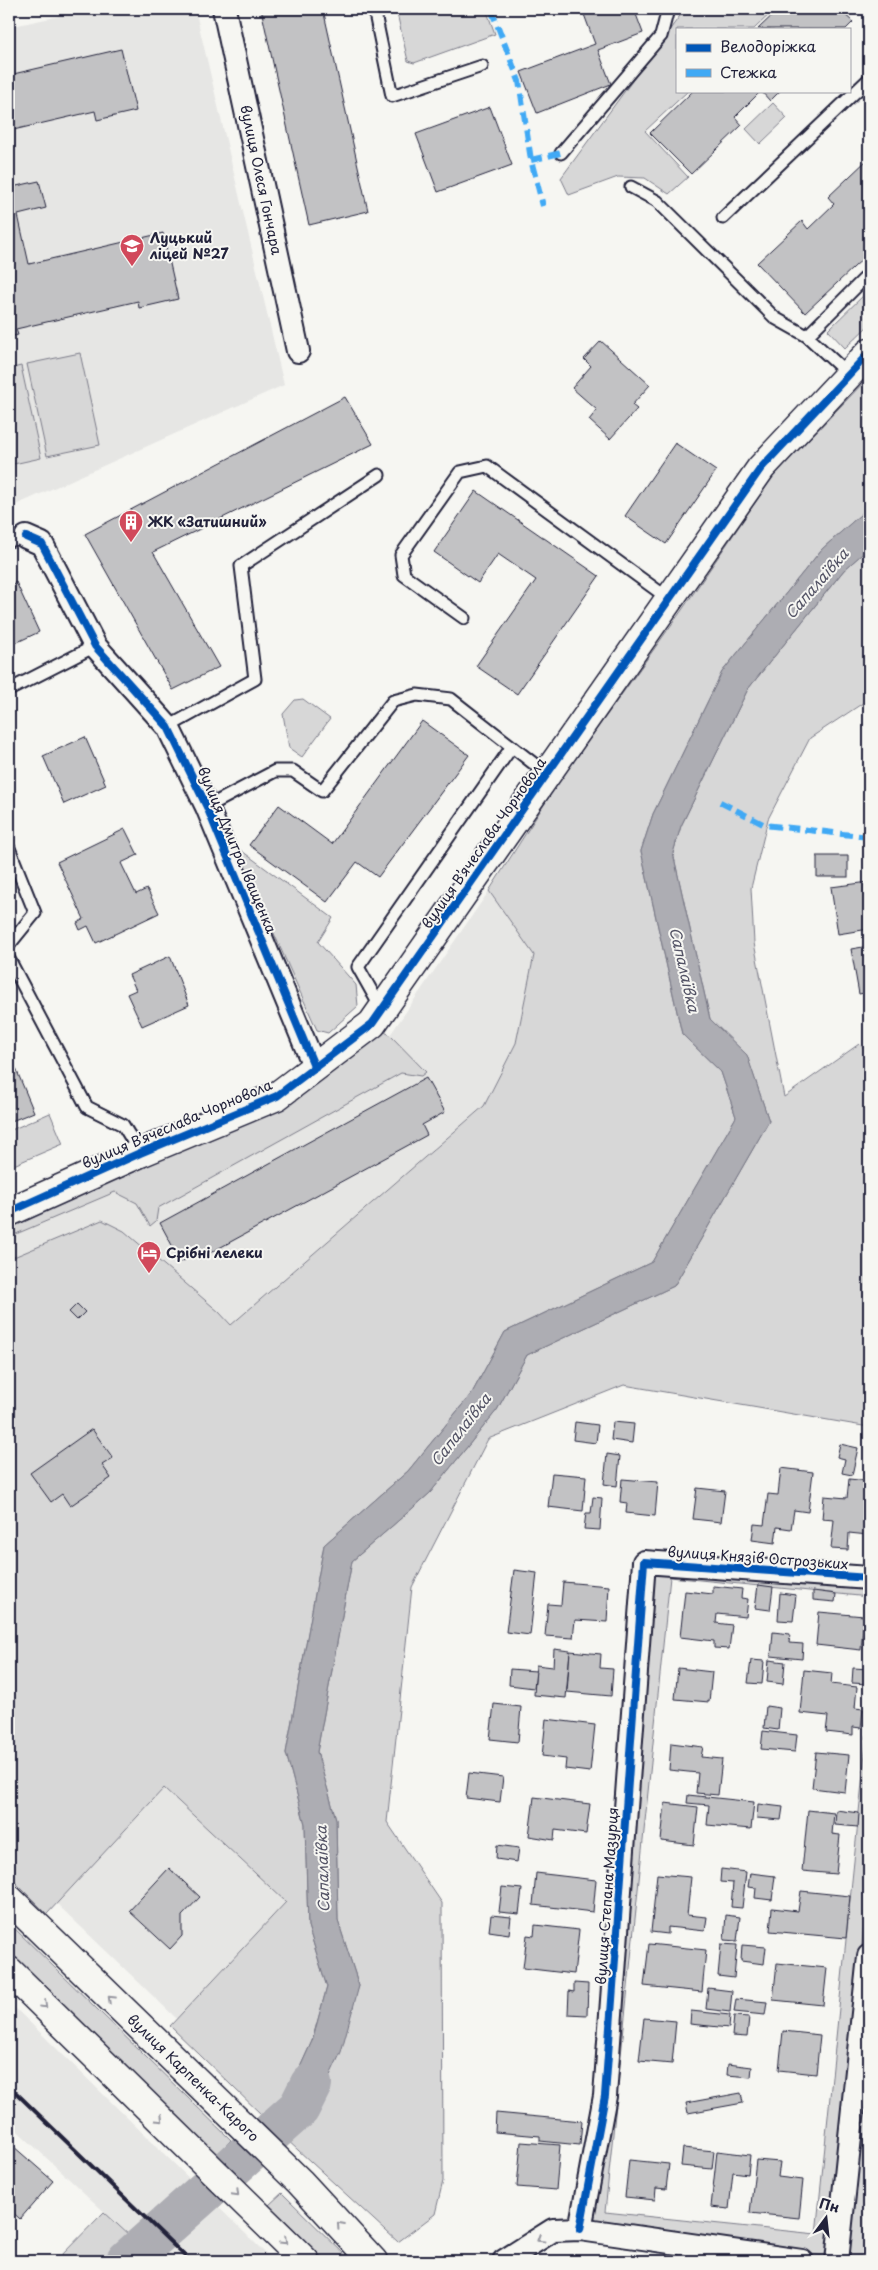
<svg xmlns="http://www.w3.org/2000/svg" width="878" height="2270" font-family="'Playpen Sans',sans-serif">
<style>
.built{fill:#e6e6e4}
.green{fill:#d7d7d7;stroke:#7c7c89}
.water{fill:#adadb3;stroke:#757583}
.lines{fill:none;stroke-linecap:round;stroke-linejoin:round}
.river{stroke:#adadb3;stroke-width:42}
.building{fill:#c2c2c4;stroke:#22223b}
.lane-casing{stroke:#22223b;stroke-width:15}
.street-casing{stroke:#22223b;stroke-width:26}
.secondary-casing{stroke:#22223b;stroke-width:31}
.lane{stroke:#f6f6f2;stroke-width:11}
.street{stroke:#f6f6f2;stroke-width:22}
.secondary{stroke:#f6f6f2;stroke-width:28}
.rail{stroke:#22223b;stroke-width:4}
.quiet{stroke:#3fa9f5;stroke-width:6;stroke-dasharray:12 6;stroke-linecap:butt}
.cycleway-casing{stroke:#f6f6f2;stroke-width:11}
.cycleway{stroke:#0057b8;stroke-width:8}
.oneway{stroke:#9797a0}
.labels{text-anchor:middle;stroke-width:4;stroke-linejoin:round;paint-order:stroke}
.street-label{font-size:14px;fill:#22223b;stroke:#f6f6f2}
.poi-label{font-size:14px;font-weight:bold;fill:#22223b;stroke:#f6f6f2;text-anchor:start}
.water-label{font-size:15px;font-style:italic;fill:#535365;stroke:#f6f6f2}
</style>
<rect width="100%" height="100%" fill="#f6f6f2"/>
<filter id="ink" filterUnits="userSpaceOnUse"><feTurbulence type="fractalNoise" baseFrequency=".02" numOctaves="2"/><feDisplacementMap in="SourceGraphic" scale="10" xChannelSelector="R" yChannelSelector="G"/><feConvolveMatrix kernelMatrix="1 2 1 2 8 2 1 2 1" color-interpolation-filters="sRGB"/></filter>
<g filter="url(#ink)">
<g class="built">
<polygon points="92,9 195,9 284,385 9,508 9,27"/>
<polygon points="489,891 534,955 516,1043 484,1106 231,1325 219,1312 9,1716 9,1237 295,1114 390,1035"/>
<polygon points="164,1788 286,1902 177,2019 56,1903"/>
<polygon points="9,2002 251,2239 273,2261 157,2261 9,2123"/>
</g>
<g class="green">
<polygon points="396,9 486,9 495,34 414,63 408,61"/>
<polygon points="691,9 775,9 754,29 677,29 677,91 688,91 645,131 688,177 669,194 645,178 618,177 569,195 561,178 682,13"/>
<polygon points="773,103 787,118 760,144 746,129"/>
<polygon points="869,290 869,325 845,348 828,330"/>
<polygon points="80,353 100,445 47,456 27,364"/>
<polygon points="21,366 41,458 9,465 9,369"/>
<polygon points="869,377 869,507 822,549 722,672 653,814 641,851 682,1034 721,1072 736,1117 652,1262 505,1332 472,1393 408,1471 324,1545 286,1753 305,1824 308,1926 327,1987 312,2041 286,2098 264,2117 170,2026 286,1902 164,1788 47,1914 9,1876 9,1259 102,1220 124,1231 219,1312 231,1325 484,1106 516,1043 534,955 489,891 556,786 682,610 774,475"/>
<polygon points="869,548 869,699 810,738 768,819 751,888 754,943 784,1097 859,1044 869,1053 869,1427 624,1385 488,1439 412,1587 387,1822 442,1903 443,2181 435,2214 398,2242 286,2139 311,2116 359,1986 338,1921 336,1819 317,1752 352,1561 430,1493 497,1410 527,1355 674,1286 769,1121 747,1056 710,1019 673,853 681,826 748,689 844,570"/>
<polygon points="303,699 330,719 302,757 289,748 283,714 295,700"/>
<polygon points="235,846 333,918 318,942 356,985 358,1006 328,1033 317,1030"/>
<polygon points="383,1031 390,1035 426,1072 421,1076 401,1073 158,1208 156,1221 150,1226 137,1203 115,1192 9,1237 9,1225"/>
<polygon points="50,1113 63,1144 9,1167 9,1131"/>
<polygon points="653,1572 869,1588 869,1597 670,1577 605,2212 816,2234 869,1714 869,1875 830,2257 590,2222"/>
<polygon points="9,1923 231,2140 217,2155 9,1951"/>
<polygon points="869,2036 869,2212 866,2240 869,2240 869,2261 846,2259"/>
<polygon points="282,2193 351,2261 326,2261 269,2205"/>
<polygon points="104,2212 157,2261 56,2261"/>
</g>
<polygon class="water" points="869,507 869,548 844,570 748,689 681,826 673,853 710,1019 747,1055 769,1121 674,1286 527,1355 497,1410 430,1493 352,1561 317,1752 336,1819 338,1921 359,1986 341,2052 311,2116 286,2139 264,2117 286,2098 312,2041 327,1987 308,1926 305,1824 286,1753 324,1545 408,1471 472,1393 505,1332 652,1262 736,1117 721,1072 682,1034 641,851 653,814 722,672 822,549"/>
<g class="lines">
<polyline class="river" points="127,2261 299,2108 311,2084"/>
</g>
<g class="building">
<polygon points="261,9 323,9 368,211 309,225"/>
<polygon points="582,9 634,9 643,33 598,50 611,84 537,113 521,72 595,44"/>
<polygon points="779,9 845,9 842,12 853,22 846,29 758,29"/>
<polygon points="121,49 136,111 97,120 95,111 9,131 9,75"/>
<polygon points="693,91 780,91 770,101 761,91 735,117 742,125 691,174 650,133"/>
<polygon points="490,107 512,165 438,192 416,134"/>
<polygon points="869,158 869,253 805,313 757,263 802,221 808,229 834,204 828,197"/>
<polygon points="9,174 12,187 39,181 46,208 18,215 29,264 163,233 178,299 139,308 138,301 16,329 18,335 9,337"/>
<polygon points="601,341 650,385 632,405 637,409 610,439 589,420 597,410 572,388 591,366 584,359"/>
<polygon points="345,397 373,444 153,552 219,667 173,690 85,534"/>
<polygon points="675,443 716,471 666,544 625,516"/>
<polygon points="476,491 599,576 517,694 476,666 536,580 498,554 478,583 434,552"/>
<polygon points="16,582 39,632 9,646 9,586"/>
<polygon points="422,721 469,755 378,877 357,862 327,902 249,845 279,805 332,844"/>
<polygon points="85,737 106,785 64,804 43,756"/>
<polygon points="125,829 138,855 121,863 136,894 147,889 159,913 96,943 88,926 80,930 77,923 84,919 57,862"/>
<rect x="817" y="856" width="31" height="21"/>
<polygon points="869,882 869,929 838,934 831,887"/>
<polygon points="869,946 869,992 859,994 851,949"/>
<polygon points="170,956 189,1005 142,1026 127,994 136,990 129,975"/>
<polygon points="9,1052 34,1112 9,1122"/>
<polygon points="426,1078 445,1112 422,1125 427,1135 199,1259 196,1254 181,1262 160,1223"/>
<polygon points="77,1304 85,1312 77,1320 69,1312"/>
<polygon points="575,1422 598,1425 596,1443 573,1440"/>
<polygon points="613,1422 634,1424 632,1443 611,1440"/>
<polygon points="92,1429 113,1458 102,1465 111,1478 70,1506 62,1494 51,1502 30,1473"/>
<polygon points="840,1444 858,1448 852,1475 842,1473 845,1459 837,1457"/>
<polygon points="607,1454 620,1456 617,1486 604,1484"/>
<polygon points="781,1468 813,1472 808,1512 794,1510 791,1529 777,1527 775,1543 752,1540 754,1524 764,1525 768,1494 778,1495"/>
<polygon points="552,1473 586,1476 583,1511 548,1507"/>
<polygon points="622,1479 658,1482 655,1516 626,1513 627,1503 620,1502"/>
<polygon points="849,1479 869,1481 868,1535 849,1533 848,1550 831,1549 834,1520 822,1519 824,1496 847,1498"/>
<polygon points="697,1488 725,1491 721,1522 693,1519"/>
<polygon points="593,1497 602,1498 600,1530 584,1529 586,1513 591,1513"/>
<polygon points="514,1570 537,1573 530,1635 506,1632"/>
<polygon points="563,1582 609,1586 607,1622 575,1620 573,1638 545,1636 548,1604 561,1605"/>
<polygon points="758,1585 773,1587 770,1610 755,1608"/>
<polygon points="713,1586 742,1589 741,1598 748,1599 746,1617 717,1614 716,1623 732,1625 729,1649 714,1648 714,1641 680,1637 685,1591 713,1594"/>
<polygon points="813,1591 836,1594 835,1602 813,1600"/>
<polygon points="780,1593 796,1595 793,1621 778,1620"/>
<polygon points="819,1612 864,1616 861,1650 816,1645"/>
<polygon points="773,1632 790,1634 789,1643 803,1644 802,1659 771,1656"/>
<polygon points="554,1649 570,1651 566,1698 534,1695 536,1665 553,1667"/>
<polygon points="570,1651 601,1654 600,1668 613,1669 611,1696 567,1692"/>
<polygon points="751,1660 764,1661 762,1684 748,1683"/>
<polygon points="769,1660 785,1662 783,1684 767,1682"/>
<polygon points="678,1668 712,1672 709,1702 675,1699"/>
<polygon points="853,1668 869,1669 869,1684 852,1683"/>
<polygon points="510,1669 536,1671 534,1688 509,1685"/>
<polygon points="804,1670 832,1673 831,1684 857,1687 855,1708 863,1709 861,1728 853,1727 853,1735 826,1732 828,1716 800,1713"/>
<polygon points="494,1704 521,1707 518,1742 490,1739"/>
<polygon points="766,1706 780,1708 778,1730 764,1728"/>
<polygon points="546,1719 595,1725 590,1772 565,1769 566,1759 542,1756"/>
<polygon points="763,1731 797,1735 795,1752 761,1749"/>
<polygon points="671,1743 703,1747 701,1757 722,1759 718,1795 696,1793 698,1773 669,1770"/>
<polygon points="816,1752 849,1755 845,1792 812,1788"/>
<polygon points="469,1773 503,1777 500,1802 466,1798"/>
<polygon points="688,1795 754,1802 751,1829 707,1825 709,1805 687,1803"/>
<polygon points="534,1797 590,1804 586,1834 555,1830 554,1840 529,1836"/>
<polygon points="665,1803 698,1807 694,1845 661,1841"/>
<polygon points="758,1804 783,1807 781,1820 757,1818"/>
<polygon points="808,1810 834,1813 832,1834 840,1835 836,1874 802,1871"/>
<polygon points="836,1810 859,1813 858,1827 835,1825"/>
<polygon points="497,1845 519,1848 517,1862 496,1859"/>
<polygon points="169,1868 200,1897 182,1916 182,1936 170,1949 129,1911"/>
<polygon points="721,1869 746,1872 742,1908 731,1907 733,1883 720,1882"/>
<polygon points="536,1873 596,1880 593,1912 533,1905"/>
<polygon points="750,1873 775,1876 772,1900 755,1898 756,1888 748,1887"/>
<polygon points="657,1874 691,1877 687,1915 707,1917 705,1931 668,1927 668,1934 651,1932"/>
<polygon points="502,1887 522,1889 519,1914 499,1912"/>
<polygon points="801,1891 850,1896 846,1938 770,1931 772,1908 798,1911"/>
<polygon points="491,1915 511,1917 509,1934 489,1931"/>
<polygon points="726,1915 740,1917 737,1941 724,1940"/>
<polygon points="535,1925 579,1930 574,1974 523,1968 527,1935 534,1936"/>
<polygon points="649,1944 706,1950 702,1992 644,1986"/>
<polygon points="721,1944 737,1945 734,1978 718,1976"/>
<polygon points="742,1945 766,1947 764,1964 741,1961"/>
<polygon points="777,1963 827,1968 823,2005 773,2000"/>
<polygon points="574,1983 588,1984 587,2015 568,2014 569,1991 574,1992"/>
<polygon points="708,1988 732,1991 730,2012 706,2009"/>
<polygon points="736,1999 767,2002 765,2015 734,2012"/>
<polygon points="691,2011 730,2015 729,2028 690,2024"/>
<polygon points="734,2016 749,2017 747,2037 732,2036"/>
<polygon points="644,2018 676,2021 672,2064 639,2061"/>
<polygon points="783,2031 820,2035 816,2074 779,2070"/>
<polygon points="728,2064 752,2067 751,2077 727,2075"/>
<polygon points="741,2093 743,2103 688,2113 686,2103"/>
<polygon points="496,2113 582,2121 580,2145 540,2141 540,2136 495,2132"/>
<polygon points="521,2142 560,2145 556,2190 517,2187"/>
<polygon points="13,2146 53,2181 20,2219 9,2209 9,2151"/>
<polygon points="683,2148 714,2151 712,2169 681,2166"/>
<polygon points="717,2151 750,2155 748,2174 733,2172 729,2209 711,2207"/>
<polygon points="629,2160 669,2164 666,2189 656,2188 655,2200 625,2197"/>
<polygon points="756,2160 780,2162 778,2177 803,2180 799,2218 750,2213"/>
</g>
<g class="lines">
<defs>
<g id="lane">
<polyline points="374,9 392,96 482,66"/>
<polyline points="561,153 661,36 667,13 665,9"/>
<polyline points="631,187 657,201 775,318 807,336 848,374"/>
<polyline points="723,218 869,79"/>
<polyline points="807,336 869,274"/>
<polyline points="9,541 26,537"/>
<polyline points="464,618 404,575 401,555 460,472 487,466 669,599"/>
<polyline points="9,690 95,646"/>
<polyline points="168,727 255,679 241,566 379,475"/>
<polyline points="207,807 275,771 293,771 322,791 393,701 417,695 451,699 547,774"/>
<polyline points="9,848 35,913 9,945"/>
<polyline points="9,959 87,1107 123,1125 140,1153"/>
<polyline points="381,1008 358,967 511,748"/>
</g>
<g id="street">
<polyline points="224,9 298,351"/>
<polyline points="26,537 42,544 95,646 168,727 207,807 315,1068"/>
<polyline points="580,2229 605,2096 644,1562 869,1578"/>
<polyline points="504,2261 553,2230 580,2229 802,2261"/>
<polyline points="837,2261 869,1956"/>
</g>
<g id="secondary">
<polyline points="9,1212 140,1153 277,1096 372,1024 761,468 869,353"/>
<polyline points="9,1899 300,2182 373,2261"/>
<polyline points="9,1971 305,2261"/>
</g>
</defs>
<use href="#lane" class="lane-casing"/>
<use href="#street" class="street-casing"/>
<use href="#secondary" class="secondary-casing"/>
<use href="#lane" class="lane"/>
<use href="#street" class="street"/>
<use href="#secondary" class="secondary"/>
<polyline class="rail" points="9,2086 190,2261"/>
<g class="quiet">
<polyline points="491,9 519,81 531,160 543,206"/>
<polyline points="531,160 561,153"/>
<polyline points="720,802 765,825 869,837"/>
</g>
<defs>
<g id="cycleway">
<polyline points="26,537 42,544 95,646 168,727 207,807 315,1068"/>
<polyline points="9,1212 140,1153 277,1096 372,1024 761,468 869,353"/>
<polyline points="580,2229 605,2096 644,1562 869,1578"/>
</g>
</defs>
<use href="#cycleway" class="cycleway-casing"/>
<use href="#cycleway" class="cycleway"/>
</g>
<defs><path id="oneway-chevron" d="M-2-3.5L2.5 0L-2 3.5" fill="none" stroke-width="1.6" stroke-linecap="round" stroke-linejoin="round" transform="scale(1.25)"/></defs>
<g class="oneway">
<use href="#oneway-chevron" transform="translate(111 1999) rotate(-136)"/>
<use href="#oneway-chevron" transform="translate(44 2005) rotate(44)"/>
<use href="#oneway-chevron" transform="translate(160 2119) rotate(44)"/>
<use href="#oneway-chevron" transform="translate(236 2193) rotate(45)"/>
<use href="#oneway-chevron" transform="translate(340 2225) rotate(-132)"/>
<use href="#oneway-chevron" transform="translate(540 2239) rotate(148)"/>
<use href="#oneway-chevron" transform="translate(284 2241) rotate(44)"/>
</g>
</g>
<defs>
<symbol id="school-pin" viewBox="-11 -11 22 30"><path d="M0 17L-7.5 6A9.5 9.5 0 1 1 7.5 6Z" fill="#d1495b" stroke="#f6f6f2"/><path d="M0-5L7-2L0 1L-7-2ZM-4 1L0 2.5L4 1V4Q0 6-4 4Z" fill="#fff"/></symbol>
<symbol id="building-pin" viewBox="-11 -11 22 30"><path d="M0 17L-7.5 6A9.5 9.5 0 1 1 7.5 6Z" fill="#d1495b" stroke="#f6f6f2"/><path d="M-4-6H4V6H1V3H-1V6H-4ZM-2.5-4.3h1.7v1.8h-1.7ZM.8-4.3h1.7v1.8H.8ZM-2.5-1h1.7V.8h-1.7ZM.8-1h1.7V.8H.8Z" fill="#fff"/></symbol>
<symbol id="hotel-pin" viewBox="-11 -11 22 30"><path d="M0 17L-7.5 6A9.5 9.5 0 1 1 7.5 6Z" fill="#d1495b" stroke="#f6f6f2"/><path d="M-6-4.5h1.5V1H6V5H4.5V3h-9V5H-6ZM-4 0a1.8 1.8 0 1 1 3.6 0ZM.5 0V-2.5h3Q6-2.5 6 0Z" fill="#fff"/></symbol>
</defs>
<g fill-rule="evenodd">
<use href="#school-pin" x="118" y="232" width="28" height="38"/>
<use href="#building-pin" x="117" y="508" width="28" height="38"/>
<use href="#hotel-pin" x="135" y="1239" width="28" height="38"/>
</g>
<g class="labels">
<g class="street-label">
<text transform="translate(261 180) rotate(78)" y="5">вулиця Олеся Гончара</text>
<text transform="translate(484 843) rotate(-55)" y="5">вулиця Вʼячеслава Чорновола</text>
<text transform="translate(237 850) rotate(67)" y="5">вулиця Дмитра Іващенка</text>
<text transform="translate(177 1124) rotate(-23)" y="5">вулиця Вʼячеслава Чорновола</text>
<text transform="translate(758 1558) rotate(4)" y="5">вулиця Князів Острозьких</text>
<text transform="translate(607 1896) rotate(-86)" y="5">вулиця Степана Мазурця</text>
<text transform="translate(193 2078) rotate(44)" y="5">вулиця Карпенка-Карого</text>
</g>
<g class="poi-label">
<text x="150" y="243">Луцький<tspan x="150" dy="16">ліцей №27</tspan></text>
<text x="148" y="527">ЖК «Затишний»</text>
<text x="166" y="1258">Срібні лелеки</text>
</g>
<g class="water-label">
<text transform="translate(817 584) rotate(-49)" y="5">Сапалаївка</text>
<text transform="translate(684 970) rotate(77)" y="5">Сапалаївка</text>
<text transform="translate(461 1430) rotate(-52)" y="5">Сапалаївка</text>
<text transform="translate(323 1869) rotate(-92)" y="5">Сапалаївка</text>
</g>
</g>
<rect width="878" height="2270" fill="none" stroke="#f6f6f2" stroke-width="30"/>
<rect x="15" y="15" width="848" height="2240" fill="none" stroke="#22223b" stroke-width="2" filter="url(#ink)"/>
<rect x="676" y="28" width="175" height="65" fill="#f6f6f2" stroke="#a1a1a9"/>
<rect x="686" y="44" width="25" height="8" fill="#0057b8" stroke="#a1a1a9"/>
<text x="720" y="52" font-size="15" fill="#22223b">Велодоріжка</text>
<rect x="686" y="69" width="25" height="8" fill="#3fa9f5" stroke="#a1a1a9"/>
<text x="720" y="78" font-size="15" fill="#22223b">Стежка</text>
<g transform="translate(826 2218) rotate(15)" stroke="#f6f6f2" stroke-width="4" paint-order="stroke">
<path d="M0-4L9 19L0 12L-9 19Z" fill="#22223b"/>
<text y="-8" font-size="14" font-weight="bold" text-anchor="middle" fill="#22223b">Пн</text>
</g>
</svg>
